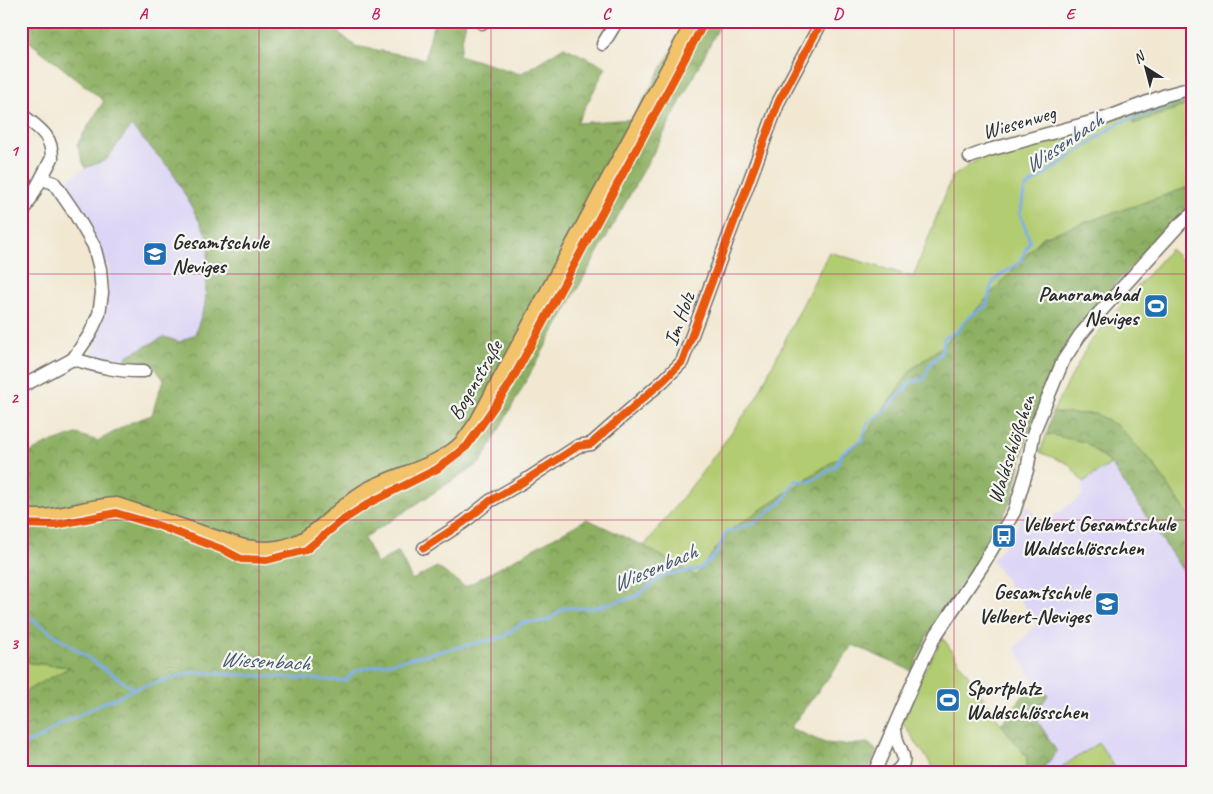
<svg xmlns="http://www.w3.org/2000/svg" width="1213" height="794" font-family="Caveat,sans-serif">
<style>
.built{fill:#ddd5f6}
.green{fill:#b2cc71;stroke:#6e7c4e}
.forest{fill:url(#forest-crowns);stroke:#5c6e47}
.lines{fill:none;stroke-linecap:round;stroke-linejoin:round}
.stream{stroke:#7eaee8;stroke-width:3}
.minor-casing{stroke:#716d65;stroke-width:15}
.major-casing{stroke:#716d65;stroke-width:19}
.minor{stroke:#fff;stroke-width:12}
.major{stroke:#f2c36a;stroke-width:16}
.cycleway-casing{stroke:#f6f6f2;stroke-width:11}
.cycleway{stroke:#e8590c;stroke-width:8}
.grid{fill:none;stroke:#c2185b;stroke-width:1;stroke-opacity:0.55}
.labels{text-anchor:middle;stroke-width:4.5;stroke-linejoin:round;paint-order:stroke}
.street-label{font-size:21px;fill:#2b2b2b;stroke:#f6f6f2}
.poi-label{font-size:21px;font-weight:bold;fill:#2b2b2b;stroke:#f6f6f2;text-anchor:start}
.water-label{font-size:22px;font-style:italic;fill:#48596d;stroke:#f6f6f2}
.neatline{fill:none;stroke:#c2185b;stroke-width:2}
.grid-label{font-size:16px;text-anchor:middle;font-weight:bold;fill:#c2185b}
</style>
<defs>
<pattern id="forest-crowns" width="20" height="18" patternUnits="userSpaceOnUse" patternTransform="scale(1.25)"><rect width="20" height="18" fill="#8db063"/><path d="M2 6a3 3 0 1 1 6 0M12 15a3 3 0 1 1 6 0" fill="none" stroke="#738f52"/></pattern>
</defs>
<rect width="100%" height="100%" fill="#f6f6f2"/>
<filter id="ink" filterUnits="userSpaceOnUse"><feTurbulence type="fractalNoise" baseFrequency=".02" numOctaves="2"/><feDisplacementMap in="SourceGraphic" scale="10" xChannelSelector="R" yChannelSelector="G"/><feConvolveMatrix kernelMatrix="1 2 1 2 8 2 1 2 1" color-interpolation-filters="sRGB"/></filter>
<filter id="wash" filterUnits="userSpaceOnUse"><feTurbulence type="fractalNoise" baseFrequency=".0096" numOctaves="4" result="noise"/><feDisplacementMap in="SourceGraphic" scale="20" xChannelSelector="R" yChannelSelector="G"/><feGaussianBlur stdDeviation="1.12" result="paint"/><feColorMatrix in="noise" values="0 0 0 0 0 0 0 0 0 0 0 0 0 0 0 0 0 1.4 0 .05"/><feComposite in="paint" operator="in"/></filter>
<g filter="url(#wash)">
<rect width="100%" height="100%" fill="#f2e8d2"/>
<g class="built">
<polygon points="131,126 172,171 209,239 205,305 195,334 180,343 127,356 125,362 91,355 106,313 110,269 64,183 85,168 106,160"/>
<polygon points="1111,464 1192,584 1192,763 1182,770 1181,773 1039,773 1057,752 1034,715 1048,695 1034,682 1015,648 1037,623 992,561 1016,529 1027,504 1041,525 1082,496 1083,482"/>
</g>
<g class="green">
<polygon points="1192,103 1192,186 1043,237 944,345 912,369 860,443 729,531 696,577 644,546 698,478 755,400 829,252 913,277 952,177 984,155 1135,110 1133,124"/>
<polygon points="1170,249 1192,269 1192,520 1151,461 1118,426 1096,414 1052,413 1089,343"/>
<polygon points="1047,434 1085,442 1111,464 1083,482 1069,464 1040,452"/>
<polygon points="943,638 1001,724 1027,757 1027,773 937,773 902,722 921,677"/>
<polygon points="21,658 30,663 71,667 21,694"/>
<polygon points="1099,743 1118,773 1067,773 1063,766"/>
</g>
<g class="forest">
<polygon points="21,21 325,21 355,46 425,59 434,21 466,21 459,55 520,74 564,47 606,67 577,123 633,119 688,21 722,21 662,137 481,462 364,538 377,564 398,551 412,580 437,567 465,587 587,519 644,546 696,576 729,531 860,443 912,369 944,345 1043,237 1192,186 1192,206 1158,237 1075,329 1048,378 1027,437 1012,499 985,551 928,634 912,671 853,645 790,728 825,743 847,745 868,743 877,751 867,773 26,773 21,740 21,694 70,667 30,663 21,658 21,468 23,467 24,456 44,445 76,434 98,441 132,422 152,415 158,394 164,380 155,368 140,367 125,362 127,356 164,337 180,342 195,334 205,305 209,239 172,171 131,126 106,160 85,168 77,144 104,101 21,35"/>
<polygon points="1192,90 1192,103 1133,124 1135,110"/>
<polygon points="1052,413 1096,414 1118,426 1151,461 1192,520 1192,584 1111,464 1085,442 1047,434"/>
<polygon points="1034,682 1048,695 1034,715 1057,752 1039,773 1027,773 1027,757 1001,724"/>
</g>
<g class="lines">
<g class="stream">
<polyline points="21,612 134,689 194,672 345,681 355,671 503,637 522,623 547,621 564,608 592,608 635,597 664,575 700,569 716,555 726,532 754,523 783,501 795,481 811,481 836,466 842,453 862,440 868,423 887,409 911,382 924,379 930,364 941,354 944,338 959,330 967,318 986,306 992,284 998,277 1019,263 1030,241 1020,214 1025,188 1119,123 1176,103 1192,100"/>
<polyline points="21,745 44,736 53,728 105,702 119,697 134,689"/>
</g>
</g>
</g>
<g filter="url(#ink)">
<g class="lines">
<defs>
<g id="minor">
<polyline points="482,23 484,21"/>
<polyline points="603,44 617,21"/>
<path d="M21,114C38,128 52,134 52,158L21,217"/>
<polyline points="970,157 989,150 1106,118 1166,95 1192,88"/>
<path d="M73,359C97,366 119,372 144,371"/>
<polyline points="21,387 73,359 90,334 99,314 102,293 100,269 94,246 74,212 54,183 42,179"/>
<polyline points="424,548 464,522 490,501 523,482 578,446 591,444 664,380 682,362 779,101 822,21"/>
<polyline points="874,773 919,669 934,638 982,566 1014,512 1027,470 1034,431 1063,361 1080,335 1100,312 1180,224 1192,214"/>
<path d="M894,773C910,762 902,754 897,740C896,736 895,732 895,728"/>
</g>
<path id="major" d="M21,517C53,522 85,507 117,506L244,548C265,551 281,551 300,542C305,540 309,536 313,534C332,520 347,502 367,491C398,474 437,469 463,443C468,437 472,430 477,424L695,21"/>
</defs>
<use href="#minor" class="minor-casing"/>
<use href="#major" class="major-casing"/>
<use href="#minor" class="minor"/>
<use href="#major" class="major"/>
<defs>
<g id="cycleway">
<polyline points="21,524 56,525 116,513 157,525 224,550 241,559 267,560 306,550 340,522 371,502 437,469 467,446 510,384 705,21"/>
<polyline points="424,548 464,522 490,501 523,482 578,446 591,444 664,380 682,362 779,101 822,21"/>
</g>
</defs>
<use href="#cycleway" class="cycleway-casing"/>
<use href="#cycleway" class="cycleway"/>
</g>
</g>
<path class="grid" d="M259,21V773M491,21V773M722,21V773M954,21V773M21,274H1192M21,520H1192"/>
<defs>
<symbol id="school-square" viewBox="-11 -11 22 22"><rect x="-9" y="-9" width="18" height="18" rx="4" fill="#1f6fb2" stroke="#f6f6f2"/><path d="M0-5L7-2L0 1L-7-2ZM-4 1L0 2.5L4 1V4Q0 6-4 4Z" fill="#fff"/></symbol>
<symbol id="stadium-square" viewBox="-11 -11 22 22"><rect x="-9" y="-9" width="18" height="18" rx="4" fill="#1f6fb2" stroke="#f6f6f2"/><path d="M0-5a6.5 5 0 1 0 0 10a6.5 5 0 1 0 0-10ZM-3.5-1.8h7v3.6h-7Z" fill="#fff"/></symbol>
<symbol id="bus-square" viewBox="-11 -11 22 22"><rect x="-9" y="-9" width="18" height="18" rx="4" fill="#1f6fb2" stroke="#f6f6f2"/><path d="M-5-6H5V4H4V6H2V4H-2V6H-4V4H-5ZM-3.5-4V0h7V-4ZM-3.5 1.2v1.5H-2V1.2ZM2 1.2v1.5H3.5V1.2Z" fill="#fff"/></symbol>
</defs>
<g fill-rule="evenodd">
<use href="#school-square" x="141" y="240" width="28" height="28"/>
<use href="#stadium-square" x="1142" y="292" width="28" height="28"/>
<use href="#bus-square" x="990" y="522" width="28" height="28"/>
<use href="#school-square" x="1093" y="590" width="28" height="28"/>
<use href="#stadium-square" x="934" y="686" width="28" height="28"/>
</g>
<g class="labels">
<g class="street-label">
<text transform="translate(1019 122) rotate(-16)" y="7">Wiesenweg</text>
<text transform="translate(679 319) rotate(-70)" y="7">Im Holz</text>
<text transform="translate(475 380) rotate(-60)" y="7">Bogenstraße</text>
<text transform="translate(1011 449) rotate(-72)" y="7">Waldschlößchen</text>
</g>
<g class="poi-label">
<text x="172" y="249">Gesamtschule<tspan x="172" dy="24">Neviges</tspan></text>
<text x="1138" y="301" text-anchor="end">Panoramabad<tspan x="1138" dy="24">Neviges</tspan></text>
<text x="1022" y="531">Velbert Gesamtschule<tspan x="1022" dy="24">Waldschlösschen</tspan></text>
<text x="1090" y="599" text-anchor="end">Gesamtschule<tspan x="1090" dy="24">Velbert-Neviges</tspan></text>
<text x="966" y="695">Sportplatz<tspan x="966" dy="24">Waldschlösschen</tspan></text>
</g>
<g class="water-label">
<text transform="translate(1063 142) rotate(-34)" y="8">Wiesenbach</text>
<text transform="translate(654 567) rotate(-23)" y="8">Wiesenbach</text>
<text transform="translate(265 660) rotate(3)" y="8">Wiesenbach</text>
</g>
</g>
<rect width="1213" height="794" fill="none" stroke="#f6f6f2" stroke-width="55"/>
<g transform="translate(1146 68) rotate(324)" stroke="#f6f6f2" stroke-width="4" paint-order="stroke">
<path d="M0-4L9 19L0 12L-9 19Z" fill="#2b2b2b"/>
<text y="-8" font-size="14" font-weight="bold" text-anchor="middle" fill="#2b2b2b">N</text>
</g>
<rect x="28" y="28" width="1158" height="738" class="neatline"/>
<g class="grid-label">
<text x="143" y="19">A</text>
<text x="375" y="19">B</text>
<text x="606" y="19">C</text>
<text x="838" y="19">D</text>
<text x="1070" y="19">E</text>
<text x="14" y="156">1</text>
<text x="14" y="403">2</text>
<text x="14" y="649">3</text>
</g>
</svg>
